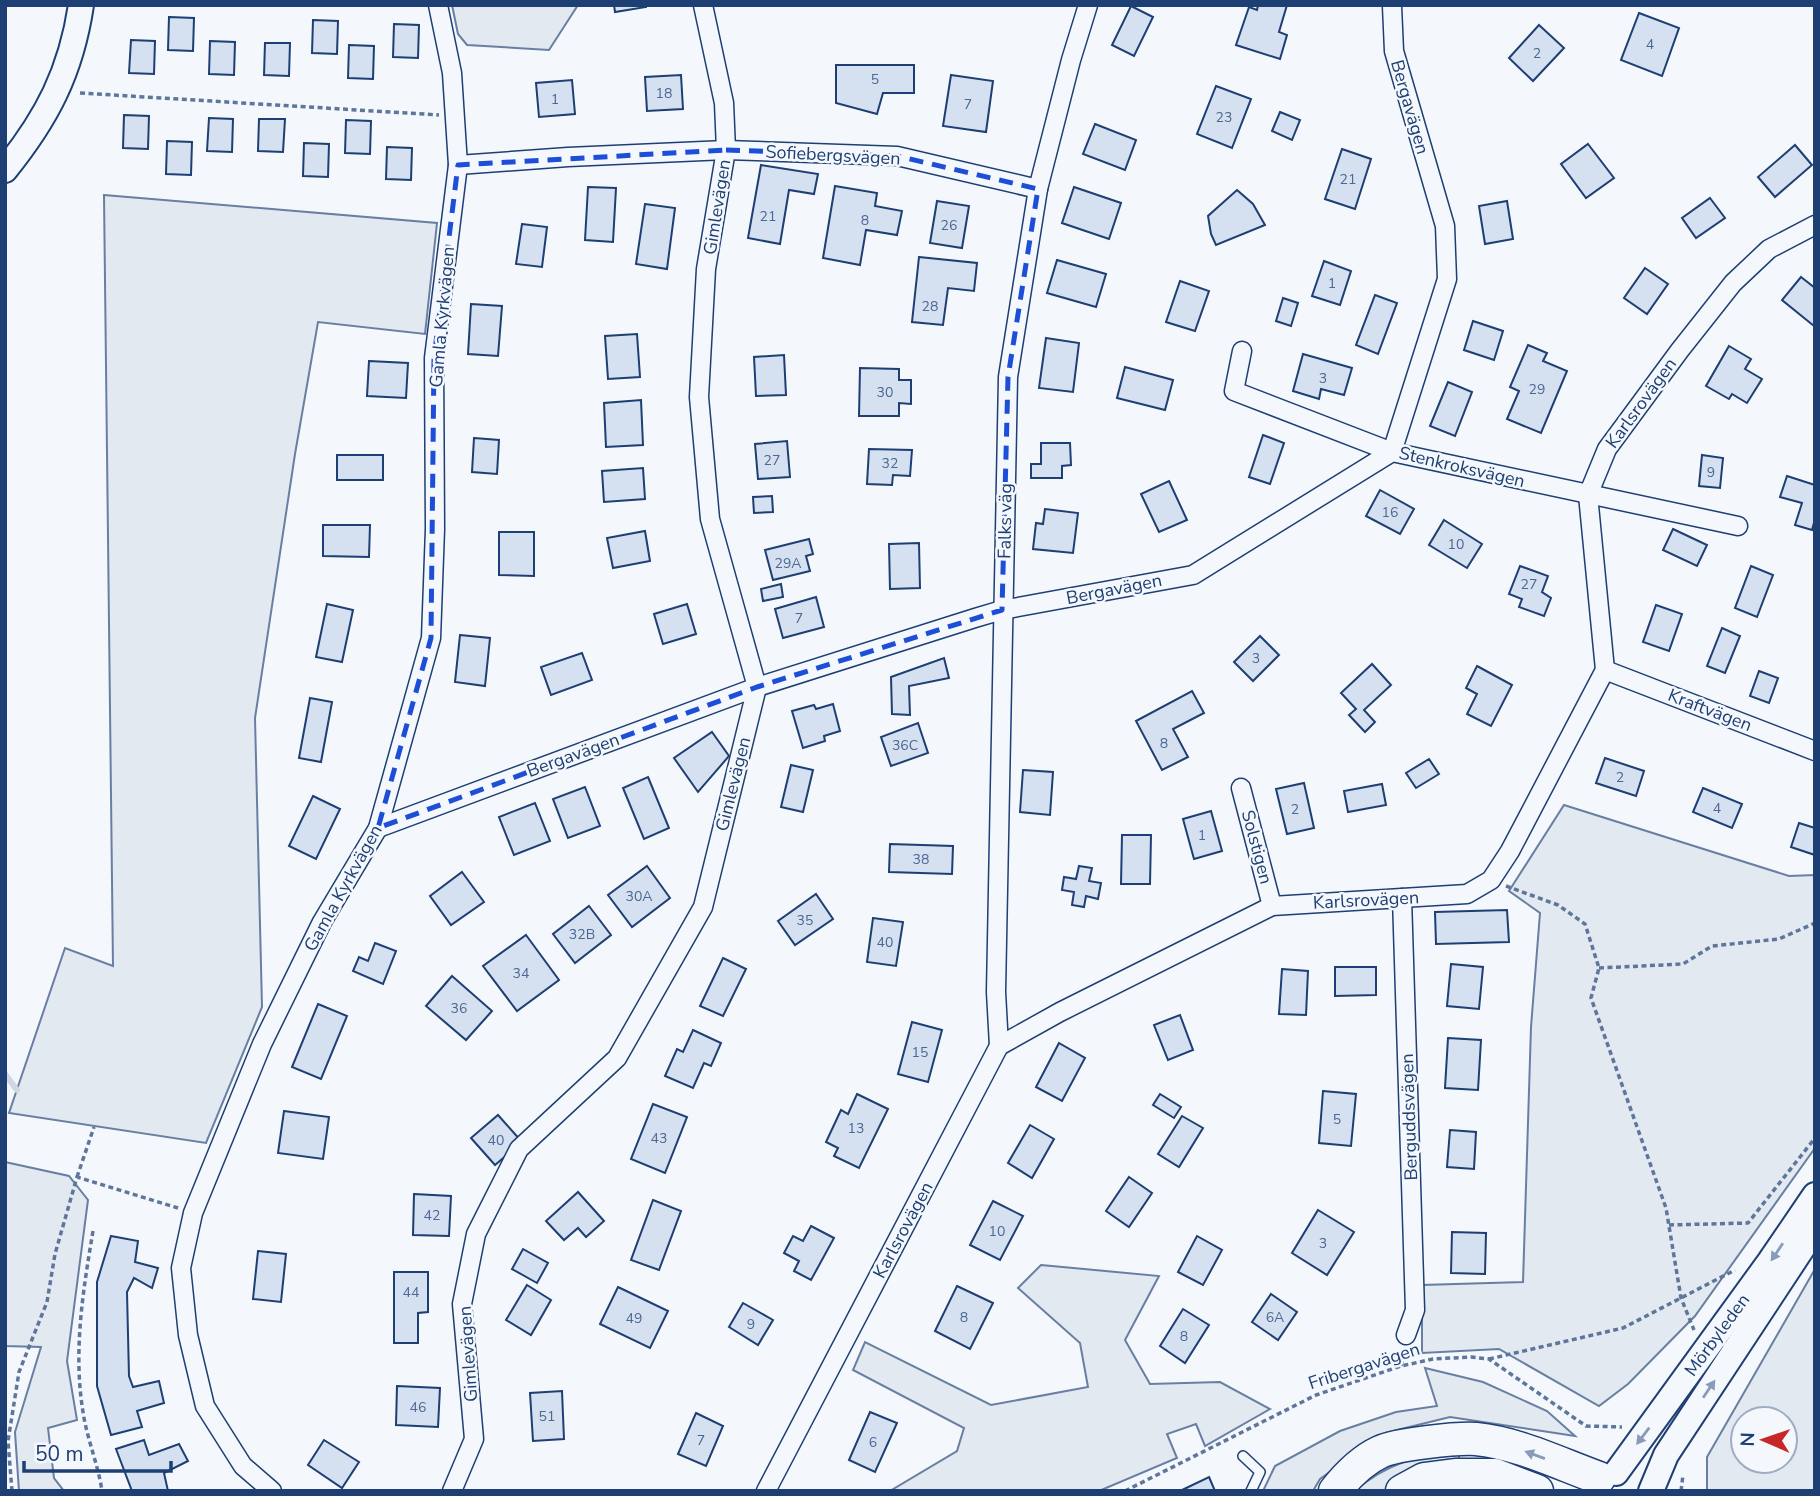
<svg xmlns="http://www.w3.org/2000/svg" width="1820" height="1496" font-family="'Nunito Sans',sans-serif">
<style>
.green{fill:#e3e9f0;stroke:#687fa3;stroke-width:2;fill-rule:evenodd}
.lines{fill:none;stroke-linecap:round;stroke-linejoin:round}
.stream{stroke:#cfd7e4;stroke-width:6}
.building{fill:#d5e0f0;stroke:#1d3f73;stroke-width:2}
.lane-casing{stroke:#1d3f73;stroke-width:12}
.street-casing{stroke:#1d3f73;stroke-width:21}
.secondary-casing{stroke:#1d3f73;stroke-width:28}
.highway-casing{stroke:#1d3f73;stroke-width:35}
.path{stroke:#5e769c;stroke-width:3.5;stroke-dasharray:5 3.5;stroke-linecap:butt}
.lane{stroke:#f4f7fb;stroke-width:9}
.street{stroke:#f4f7fb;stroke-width:18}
.secondary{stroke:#f4f7fb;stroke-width:24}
.highway{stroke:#f4f7fb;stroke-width:32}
.oneway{fill:#889bb7}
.marked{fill:none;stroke:#1d4ed8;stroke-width:5;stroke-dasharray:14 9;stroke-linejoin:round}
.labels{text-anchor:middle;stroke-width:5;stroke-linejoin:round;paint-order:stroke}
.number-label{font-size:14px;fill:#4b6792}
.street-label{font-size:18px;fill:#1d3f73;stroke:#f4f7fb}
</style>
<rect width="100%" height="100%" fill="#f4f7fb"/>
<g class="green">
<polygon points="452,5 578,5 549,50 467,45 458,34"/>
<polygon points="104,195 437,223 425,334 318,322 295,454 255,718 262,1007 206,1143 9,1113 65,948 113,966"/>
<polygon points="1564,805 1789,876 1815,875 1815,1148 1695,1316 1628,1384 1599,1406 1499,1349 1422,1353 1422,1285 1523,1282 1531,1027 1540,913 1509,891"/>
<polygon points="5,1162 69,1176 88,1200 67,1361 77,1420 48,1428 54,1478 64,1491 19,1491 15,1432 41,1347 5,1346"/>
<polygon points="1041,1265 1159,1276 1125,1340 1150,1384 1220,1382 1270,1409 1205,1446 1196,1424 1167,1434 1177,1458 1099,1491 890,1491 957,1451 964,1428 853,1370 865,1342 991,1405 1088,1387 1080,1343 1018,1288"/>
<path d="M1815,1269V1491H1707V1457ZM1785,1419V1461H1743V1419Z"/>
<polygon points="1425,1368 1483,1382 1547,1411 1575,1436 1450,1417 1385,1433 1320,1479 1313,1491 1263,1491 1275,1466 1340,1431 1396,1412 1437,1406"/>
<path d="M1459,1453V1466L1408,1475L1384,1491H1355C1385,1464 1419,1454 1459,1453Z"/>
</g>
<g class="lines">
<polyline class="stream" points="5,1074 17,1090"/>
</g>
<g class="building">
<polygon points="614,5 646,5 646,7 615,12"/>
<polygon points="1258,5 1287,5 1279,32 1287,35 1280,59 1236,45 1249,7 1257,10"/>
<polygon points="1131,6 1153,17 1134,56 1112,45"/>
<polygon points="1639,13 1679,28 1662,76 1621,60"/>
<polygon points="169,17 194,18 193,51 168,50"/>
<polygon points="313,20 338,21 337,54 312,53"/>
<polygon points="394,24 419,25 418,58 393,57"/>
<polygon points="1539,25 1564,48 1533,81 1509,58"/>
<polygon points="131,40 155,41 154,74 129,73"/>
<polygon points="210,41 235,42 234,75 209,74"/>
<polygon points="265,43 290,43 289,76 264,75"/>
<polygon points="349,45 374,46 373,79 348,78"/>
<polygon points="836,65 914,65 914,93 883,93 877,114 836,103"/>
<polygon points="681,75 683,109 647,111 645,77"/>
<polygon points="951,75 993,81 986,132 943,126"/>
<polygon points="572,80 575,114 539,117 536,83"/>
<polygon points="1216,86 1251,99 1232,148 1197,134"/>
<polygon points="1280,112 1300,120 1292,140 1272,131"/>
<polygon points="124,115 149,116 148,149 123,148"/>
<polygon points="209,118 233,119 232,152 207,151"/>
<polygon points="259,119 285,119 283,152 258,151"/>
<polygon points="346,120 371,121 370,154 345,153"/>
<polygon points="1095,124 1136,140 1125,170 1083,154"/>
<polygon points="167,141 192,142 191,175 166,174"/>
<polygon points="304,143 329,144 328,177 303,176"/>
<polygon points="1588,144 1614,178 1586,198 1561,164"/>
<polygon points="1795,145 1812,165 1775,197 1758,177"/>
<polygon points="387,147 412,148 411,180 386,179"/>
<polygon points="1342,149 1371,159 1355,209 1325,199"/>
<polygon points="761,165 818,174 814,194 789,190 780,244 748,238"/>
<polygon points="835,186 877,193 875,206 902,211 897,235 866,230 860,265 823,258"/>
<polygon points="588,187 616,188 613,242 585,240"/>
<polygon points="1074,187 1121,203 1109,239 1062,223"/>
<polygon points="1237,190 1253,204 1265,225 1216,245 1211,234 1208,216"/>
<polygon points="1710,198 1725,218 1696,238 1682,218"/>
<polygon points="937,201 969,206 962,248 930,243"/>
<polygon points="1507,201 1513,239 1485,244 1479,206"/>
<polygon points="645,204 675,208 667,269 636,264"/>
<polygon points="522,224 547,227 542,267 516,264"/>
<polygon points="919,257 977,263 974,291 948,288 943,325 912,322"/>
<polygon points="1057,260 1106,274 1096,307 1047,293"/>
<polygon points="1324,261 1351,271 1340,305 1312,296"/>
<polygon points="1645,268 1668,284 1647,314 1624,298"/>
<polygon points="1801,277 1815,288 1814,326 1782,300"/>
<polygon points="1180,281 1209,291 1195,331 1166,322"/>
<polygon points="1375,295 1397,303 1378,354 1356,345"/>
<polygon points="1283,298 1298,303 1291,326 1276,321"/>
<polygon points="471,304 502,306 498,356 468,354"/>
<polygon points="1473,321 1503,331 1494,360 1464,350"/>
<polygon points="637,334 640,377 608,379 605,336"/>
<polygon points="1046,338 1079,343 1073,392 1039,388"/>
<polygon points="1528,345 1547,353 1543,361 1567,371 1541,433 1507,419 1519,391 1510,387"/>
<polygon points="1729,346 1751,359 1745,369 1762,379 1747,403 1732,394 1729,399 1706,386"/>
<polygon points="1303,354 1352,368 1344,395 1321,389 1319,399 1293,391"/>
<polygon points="784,355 786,395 756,396 754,357"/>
<polygon points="369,361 408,363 406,398 367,396"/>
<polygon points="1125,367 1173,380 1165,410 1117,398"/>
<polygon points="860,368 899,369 899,380 911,380 911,404 899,403 899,416 859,416"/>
<polygon points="1448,382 1472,392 1455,436 1430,426"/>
<polygon points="641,400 643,445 606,447 604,403"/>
<polygon points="1263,435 1284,443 1270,484 1249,477"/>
<polygon points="474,438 499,440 497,474 472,472"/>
<polygon points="787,441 790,477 758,479 755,444"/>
<polygon points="1041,443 1070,443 1071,465 1062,466 1062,478 1031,478 1031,464 1041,464"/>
<polygon points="869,449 912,450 910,476 893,475 892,485 867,484"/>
<rect x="337" y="455" width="46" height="25"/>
<polygon points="1702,455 1723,458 1720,488 1699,486"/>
<polygon points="643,468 645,499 604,502 602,471"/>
<polygon points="1787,476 1815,485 1815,519 1812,530 1795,525 1802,503 1780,497"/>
<polygon points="1169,481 1187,520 1159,532 1141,494"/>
<polygon points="1380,490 1414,509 1400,534 1366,516"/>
<polygon points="772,496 773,512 754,513 753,497"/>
<polygon points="1045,509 1078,513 1073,553 1033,549 1036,523 1043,524"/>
<polygon points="1444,520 1482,544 1467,568 1429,545"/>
<polygon points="323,525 370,525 369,557 323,556"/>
<polygon points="1673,529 1707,545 1697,566 1663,550"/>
<polygon points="645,531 650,561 613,568 607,538"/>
<polygon points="499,532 534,532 534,576 499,575"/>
<polygon points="809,539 813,554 806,556 810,571 773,580 765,550"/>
<polygon points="919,543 920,588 890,589 889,544"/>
<polygon points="1520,566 1548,576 1542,592 1551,598 1544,616 1519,607 1522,599 1509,594"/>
<polygon points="1751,566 1773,575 1757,617 1735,608"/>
<polygon points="781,584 783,597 763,601 761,589"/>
<polygon points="816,597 824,627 783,638 775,609"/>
<polygon points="327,604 353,610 342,662 316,657"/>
<polygon points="687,604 696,634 663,644 654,614"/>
<polygon points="1656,605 1682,614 1669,651 1643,642"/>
<polygon points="1722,628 1740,636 1725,673 1707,666"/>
<polygon points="460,635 490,638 485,686 455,682"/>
<polygon points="1260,636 1279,655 1253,681 1234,662"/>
<polygon points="582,653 592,680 551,695 541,667"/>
<polygon points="944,658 949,678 909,686 910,715 892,714 891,677"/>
<polygon points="1372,664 1391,685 1364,710 1375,722 1365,732 1349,715 1356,709 1341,693"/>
<polygon points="1477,666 1512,685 1491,726 1467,714 1477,694 1466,688"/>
<polygon points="1759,671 1778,678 1769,703 1750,696"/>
<polygon points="1192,691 1204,713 1173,729 1188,757 1162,770 1136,721"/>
<polygon points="310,698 332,702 321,762 299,758"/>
<polygon points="833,704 840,731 824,736 825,741 803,748 792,711 814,705 816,709"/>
<polygon points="918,723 928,753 891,766 881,737"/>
<polygon points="712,732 729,756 698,792 674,758"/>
<polygon points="1605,758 1644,771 1636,796 1596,783"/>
<polygon points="1429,759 1439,774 1416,788 1406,773"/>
<polygon points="791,765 813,770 803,812 781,807"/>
<polygon points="1023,770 1053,772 1050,815 1020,812"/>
<polygon points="648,777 669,828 644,839 623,788"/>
<polygon points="1304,783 1314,828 1287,834 1276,789"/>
<polygon points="1382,784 1386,805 1348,812 1344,791"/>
<polygon points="585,787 600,826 568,838 553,799"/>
<polygon points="1703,788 1742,804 1732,828 1693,812"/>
<polygon points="313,796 340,809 316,859 289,846"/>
<polygon points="535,803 550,841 514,855 499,817"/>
<polygon points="1211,811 1222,851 1194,859 1183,819"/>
<polygon points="1799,823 1815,828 1815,855 1791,847"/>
<polygon points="1122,835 1151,835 1150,884 1121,884"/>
<polygon points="890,844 953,846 952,874 889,872"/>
<polygon points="647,866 670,898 632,927 608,895"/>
<polygon points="1079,866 1092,868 1089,881 1101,883 1098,899 1086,896 1084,907 1072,905 1074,892 1062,890 1064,877 1076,879"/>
<polygon points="462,872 484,902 451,925 430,896"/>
<polygon points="816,894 833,919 795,945 778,921"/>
<polygon points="589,906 611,935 575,963 553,934"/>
<polygon points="1507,910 1509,942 1436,944 1435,912"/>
<polygon points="873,918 903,922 896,966 867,962"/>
<polygon points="526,935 559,980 517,1011 483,966"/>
<polygon points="375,943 396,951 383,984 353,971 359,957 368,961"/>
<polygon points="723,958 746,969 723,1016 700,1006"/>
<polygon points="1451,964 1483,967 1479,1009 1447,1006"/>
<polygon points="1335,967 1376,967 1376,995 1335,996"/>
<polygon points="1282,969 1308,971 1306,1015 1279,1014"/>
<polygon points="452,976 492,1011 466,1040 426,1006"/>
<polygon points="318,1004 347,1016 321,1079 292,1067"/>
<polygon points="1180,1015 1193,1050 1168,1060 1154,1025"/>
<polygon points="912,1022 942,1030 928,1082 898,1074"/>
<polygon points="693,1030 721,1043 711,1066 704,1063 693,1088 665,1076 677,1049 683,1052"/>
<polygon points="1448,1038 1481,1040 1478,1090 1445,1088"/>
<polygon points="1059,1043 1085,1058 1062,1101 1036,1087"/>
<polygon points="1323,1091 1356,1094 1351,1146 1319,1143"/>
<polygon points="857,1094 888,1109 859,1168 834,1156 838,1148 826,1142 841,1110 848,1114"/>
<polygon points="1160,1094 1181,1107 1174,1118 1153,1105"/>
<polygon points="653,1104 687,1117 665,1173 631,1159"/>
<polygon points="284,1111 329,1117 323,1159 278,1153"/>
<polygon points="498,1115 522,1142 495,1165 471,1138"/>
<polygon points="1182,1116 1203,1128 1179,1167 1158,1154"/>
<polygon points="1030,1125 1054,1139 1032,1178 1008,1163"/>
<polygon points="1450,1130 1476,1132 1474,1169 1447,1167"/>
<polygon points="1129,1177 1152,1193 1129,1227 1106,1211"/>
<polygon points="578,1192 604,1221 586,1237 578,1228 564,1240 546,1221"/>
<polygon points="414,1194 451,1196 449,1236 413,1235"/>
<polygon points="653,1200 681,1211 659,1270 631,1260"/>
<polygon points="993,1201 1023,1216 1000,1260 970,1245"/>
<polygon points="1318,1210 1354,1232 1327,1275 1292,1253"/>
<polygon points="811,1226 834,1238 811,1280 794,1271 799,1261 784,1253 793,1236 803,1241"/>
<polygon points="1452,1232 1486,1233 1485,1274 1451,1273"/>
<polygon points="111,1236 138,1241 135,1262 158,1268 152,1288 134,1278 127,1292 129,1376 133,1387 159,1381 164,1403 137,1411 142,1427 111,1435 97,1386 97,1282"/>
<polygon points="1197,1236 1222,1250 1203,1285 1178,1272"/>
<polygon points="523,1249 548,1263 537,1283 512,1269"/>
<polygon points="258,1251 286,1254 281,1302 253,1299"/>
<polygon points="394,1272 428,1272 428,1312 418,1313 418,1343 394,1343"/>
<polygon points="527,1285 551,1300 531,1335 506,1320"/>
<polygon points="957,1286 993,1303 970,1349 935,1331"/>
<polygon points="618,1287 668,1311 650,1348 600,1324"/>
<polygon points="1271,1294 1297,1312 1278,1340 1252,1322"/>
<polygon points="743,1303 773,1320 758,1345 729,1327"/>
<polygon points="1183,1309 1209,1325 1185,1363 1160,1346"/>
<polygon points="397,1386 440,1388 438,1427 396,1425"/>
<polygon points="562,1391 564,1439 533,1441 530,1393"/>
<polygon points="870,1412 897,1423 875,1472 849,1460"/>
<polygon points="696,1413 723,1426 706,1466 678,1454"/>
<polygon points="144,1440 149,1455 179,1444 188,1461 164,1473 168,1491 132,1491 116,1449"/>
<polygon points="324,1440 359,1462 342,1488 308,1465"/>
<polygon points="1209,1477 1215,1491 1180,1491"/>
</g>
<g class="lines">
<defs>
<polyline id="lane" points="1243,1456 1260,1472 1251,1491"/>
<g id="street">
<polyline points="458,165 568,157 726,150 897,156 1038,189"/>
<polyline points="1242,351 1234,391 1392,452 1738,526"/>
<polyline points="1605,670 1815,751"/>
<polyline points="1241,788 1272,906"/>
<polyline points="378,828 757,687 975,618 1002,610 1193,575 1392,452 1447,279 1445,226 1394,51 1392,6"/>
<polyline points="1402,898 1415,1310 1406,1335"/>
<polyline points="999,1046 996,992 1008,377 1038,189 1071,60 1088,5"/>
<polyline points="272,1491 243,1466 205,1406 188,1335 181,1268 193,1213 262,1044 322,922 378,828 431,638 435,529 434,358 458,165 452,73 438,5"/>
<polyline points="452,1491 474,1439 462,1304 476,1234 519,1149 617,1058 703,907 757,687 710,519 699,397 706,269 726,150 724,103 703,5"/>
<polyline points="766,1491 999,1046 1060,1012 1272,906 1467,894 1491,880 1510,851 1605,670 1588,495 1607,449 1680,350 1733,283 1769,249 1815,225"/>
</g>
<g id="secondary">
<path d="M5,170C47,118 71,72 81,5"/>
<polyline points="1616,1473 1770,1261 1815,1195"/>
<polyline points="1651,1491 1666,1455 1815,1229"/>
</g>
<g id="highway">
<path d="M1335,1491C1346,1477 1363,1460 1380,1452C1397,1444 1456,1438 1476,1439C1518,1443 1560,1464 1599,1478"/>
<polyline points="1402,1491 1424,1479 1455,1475 1495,1475 1537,1491"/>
</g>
</defs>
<use href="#lane" class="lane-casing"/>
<use href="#street" class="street-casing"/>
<use href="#secondary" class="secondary-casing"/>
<use href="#highway" class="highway-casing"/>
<g class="path">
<polyline points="80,93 439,115"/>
<polyline points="1506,886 1558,905 1585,924 1599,968 1591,998 1666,1208 1681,1298 1694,1330"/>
<polyline points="1599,968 1683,964 1712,946 1779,939 1815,923"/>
<polyline points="77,1177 94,1127"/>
<polyline points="1669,1225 1748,1223 1815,1138"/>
<path d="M93,1231C83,1291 73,1351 83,1412C87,1439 98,1464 102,1491"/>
<polyline points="1489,1359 1623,1328 1735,1270"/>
<polyline points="1401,1366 1404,1351"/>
<polyline points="12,1491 8,1441 19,1372 47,1302 55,1254 77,1177 178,1208"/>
<polyline points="1125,1491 1316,1395 1401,1366 1433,1359 1471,1357 1489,1359 1586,1426 1622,1427"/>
<polyline points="1681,1491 1683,1475"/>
</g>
<use href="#lane" class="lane"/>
<use href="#street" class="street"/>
<use href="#secondary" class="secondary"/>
<use href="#highway" class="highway"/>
</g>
<defs><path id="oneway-solid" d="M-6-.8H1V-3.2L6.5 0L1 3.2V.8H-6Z" transform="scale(1.75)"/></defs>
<g class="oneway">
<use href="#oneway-solid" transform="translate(1777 1252) rotate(124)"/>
<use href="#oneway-solid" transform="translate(1709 1389) rotate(-56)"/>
<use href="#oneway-solid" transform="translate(1643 1436) rotate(127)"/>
<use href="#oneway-solid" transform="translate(1535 1455) rotate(-160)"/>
</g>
<path class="marked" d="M726,150L897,156L1038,189L1008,377L1002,610L757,687L378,828L431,638L434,358L458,165Z"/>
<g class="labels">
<g class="number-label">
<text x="1650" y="49">4</text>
<text x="1537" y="58">2</text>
<text x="875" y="84">5</text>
<text x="664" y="98">18</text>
<text x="555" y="104">1</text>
<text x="968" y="109">7</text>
<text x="1224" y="122">23</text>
<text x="1348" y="184">21</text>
<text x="768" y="221">21</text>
<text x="865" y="225">8</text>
<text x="949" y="230">26</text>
<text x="1332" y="288">1</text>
<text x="930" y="311">28</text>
<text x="1323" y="383">3</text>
<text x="1537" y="394">29</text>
<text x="885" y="397">30</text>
<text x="772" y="465">27</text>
<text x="890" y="468">32</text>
<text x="1711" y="477">9</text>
<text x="1390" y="517">16</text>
<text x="1456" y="549">10</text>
<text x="788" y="568">29A</text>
<text x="1529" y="589">27</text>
<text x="799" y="623">7</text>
<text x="1256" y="663">3</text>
<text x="1164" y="748">8</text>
<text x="905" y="750">36C</text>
<text x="1620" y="782">2</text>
<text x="1717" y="813">4</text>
<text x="1295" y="814">2</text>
<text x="1202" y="840">1</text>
<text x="921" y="864">38</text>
<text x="639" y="901">30A</text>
<text x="805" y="925">35</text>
<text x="582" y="939">32B</text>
<text x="885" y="947">40</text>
<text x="521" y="978">34</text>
<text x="459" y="1013">36</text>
<text x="920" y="1057">15</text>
<text x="1337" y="1124">5</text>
<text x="856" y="1133">13</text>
<text x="659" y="1143">43</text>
<text x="496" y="1145">40</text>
<text x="432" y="1220">42</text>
<text x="997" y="1236">10</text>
<text x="1323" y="1248">3</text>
<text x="411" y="1297">44</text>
<text x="964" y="1322">8</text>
<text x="1275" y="1322">6A</text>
<text x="634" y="1323">49</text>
<text x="751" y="1329">9</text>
<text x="1184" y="1341">8</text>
<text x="418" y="1412">46</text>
<text x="547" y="1421">51</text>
<text x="701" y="1445">7</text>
<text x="873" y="1447">6</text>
</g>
<g class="street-label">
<text transform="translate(1410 107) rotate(74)" y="6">Bergavägen</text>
<text transform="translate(833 155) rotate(3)" y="6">Sofiebergsvägen</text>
<text transform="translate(717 207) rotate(-81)" y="6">Gimlevägen</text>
<text transform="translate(442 317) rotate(-85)" y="6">Gamla Kyrkvägen</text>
<text transform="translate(1641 403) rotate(-54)" y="6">Karlsrovägen</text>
<text transform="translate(1462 467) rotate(13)" y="6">Stenkroksvägen</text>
<text transform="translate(1005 521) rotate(-89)" y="6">Falks väg</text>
<text transform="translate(1114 589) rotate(-11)" y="6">Bergavägen</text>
<text transform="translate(1710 710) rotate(21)" y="6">Kraftvägen</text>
<text transform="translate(573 755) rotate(-20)" y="6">Bergavägen</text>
<text transform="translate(733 784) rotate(-76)" y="6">Gimlevägen</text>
<text transform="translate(1257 847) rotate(75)" y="6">Solstigen</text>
<text transform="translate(343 888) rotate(-61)" y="6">Gamla Kyrkvägen</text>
<text transform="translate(1366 900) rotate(-3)" y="6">Karlsrovägen</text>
<text transform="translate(1409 1117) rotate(-92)" y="6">Berguddsvägen</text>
<text transform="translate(903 1230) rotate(-62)" y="6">Karlsrovägen</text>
<text transform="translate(1717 1335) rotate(-54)" y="6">Mörbyleden</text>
<text transform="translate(468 1354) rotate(-94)" y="6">Gimlevägen</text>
<text transform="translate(1364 1366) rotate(-18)" y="6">Fribergavägen</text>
</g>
</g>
<rect width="1820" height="1496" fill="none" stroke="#1d3f73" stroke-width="14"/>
<g transform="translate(1764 1440) rotate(272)"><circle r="33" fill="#f4f7fb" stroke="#9eadc5" stroke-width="2"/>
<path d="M0-5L12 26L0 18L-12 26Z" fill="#c62828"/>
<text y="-10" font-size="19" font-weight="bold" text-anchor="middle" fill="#1d3f73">N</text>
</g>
<path d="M24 1461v10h147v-10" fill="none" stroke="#1d3f73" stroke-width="3.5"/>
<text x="35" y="1461" font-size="21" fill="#1d3f73" stroke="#f4f7fb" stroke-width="5" paint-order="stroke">50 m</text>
</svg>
